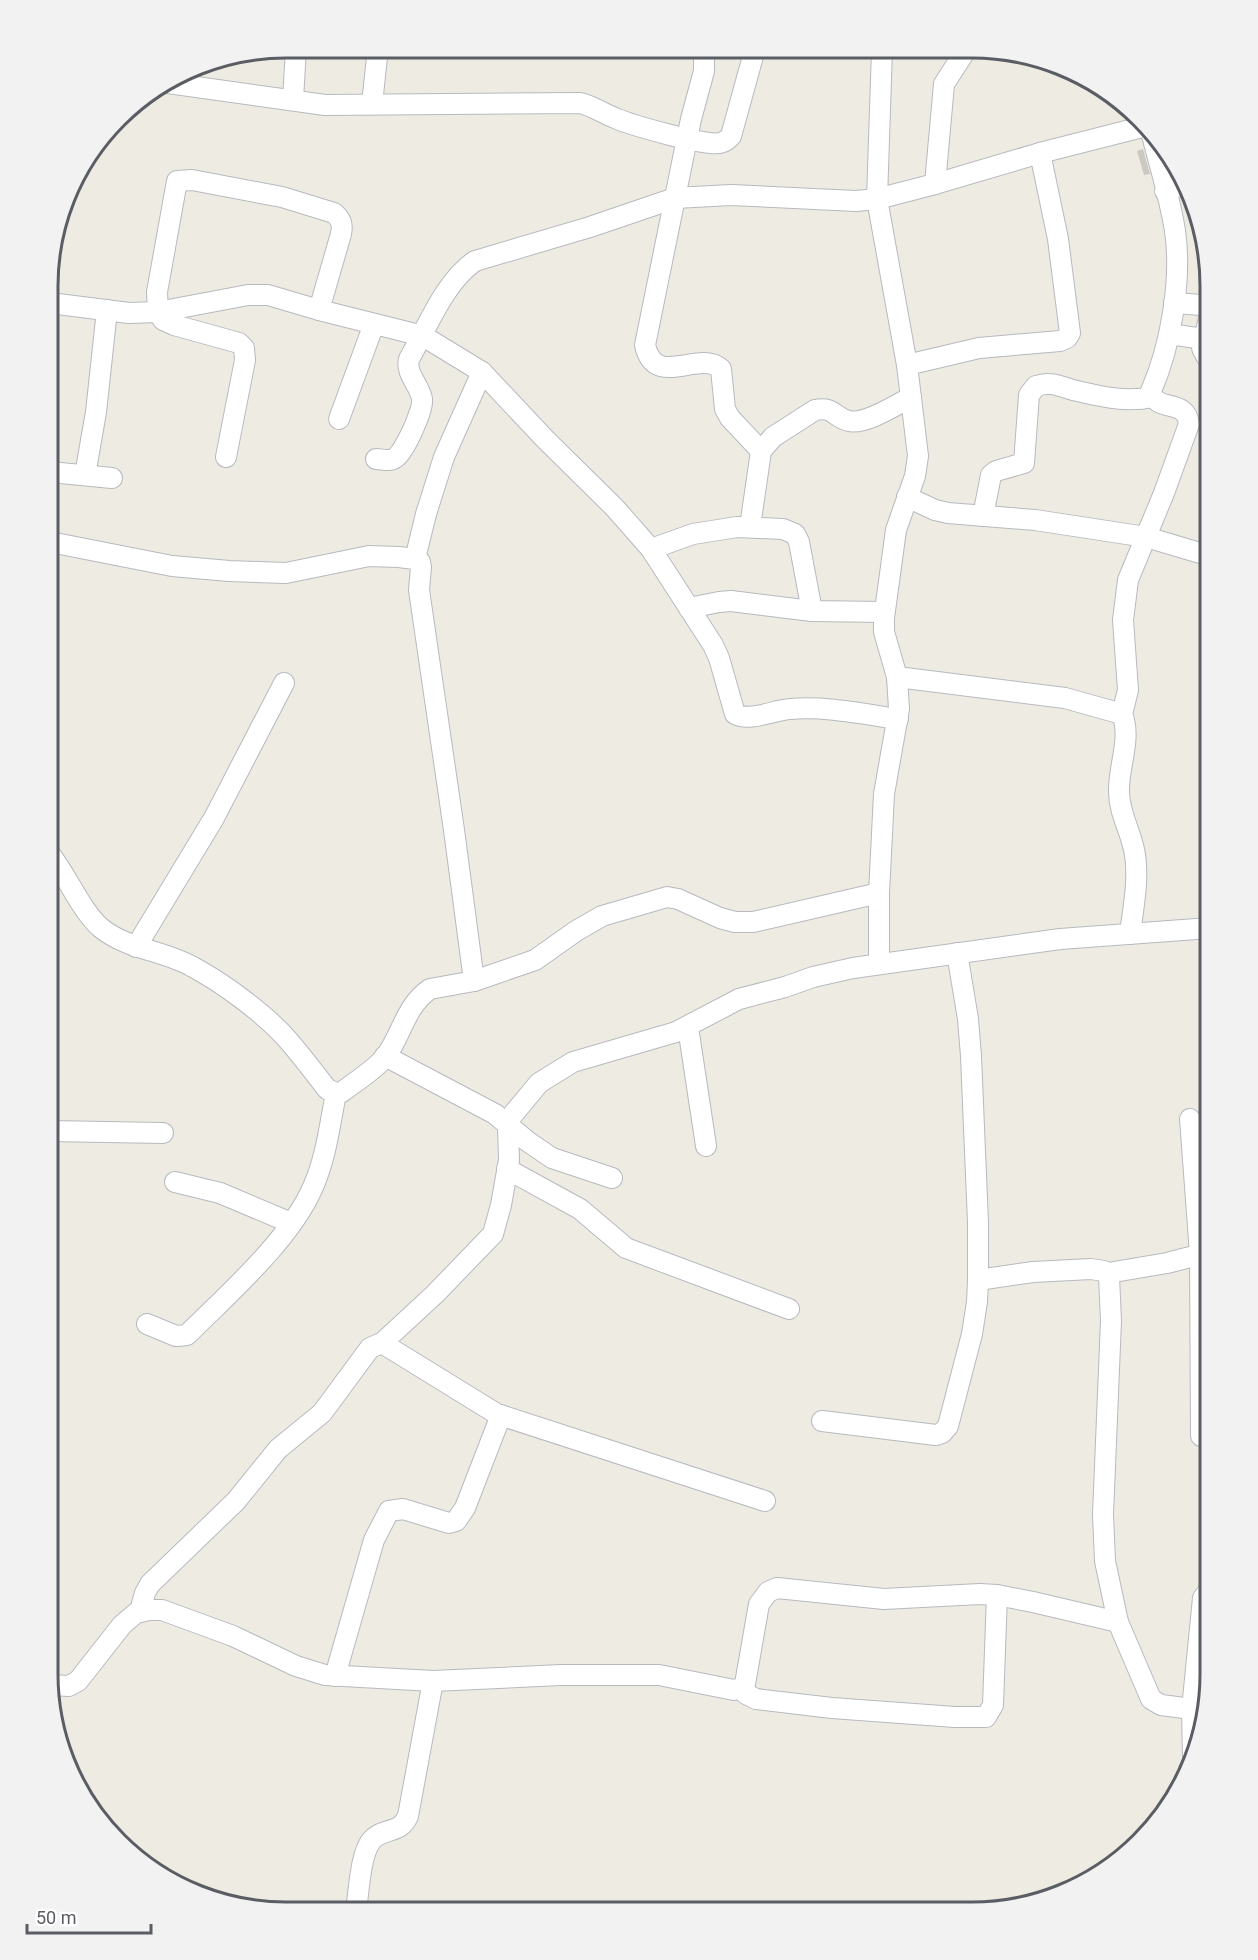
<svg xmlns="http://www.w3.org/2000/svg" width="1258" height="1960" font-family="Roboto,sans-serif">
<style>
.building{fill:#cbc9c1}
.lines{fill:none;stroke-linecap:round;stroke-linejoin:round}
.street-casing{stroke:#b7b9bf;stroke-width:22}
.street{stroke:#fff;stroke-width:20}
.rim{fill:none;stroke:#5a5d63;stroke-width:3}
</style>
<rect width="100%" height="100%" fill="#eeece2"/>
<polygon class="building" points="1143,149 1150,174 1144,175 1137,151"/>
<g class="lines">
<defs>
<g id="street">
<path d="M704,49V71L691,119L645,345C655,390 699,349 721,369L725,409L730,418L761,451"/>
<path d="M168,83L325,105L580,103C593,106 602,113 615,118C631,125 704,146 720,143C725,142 727,140 731,136L755,49"/>
<polyline points="293,100 296,48"/>
<polyline points="372,104 378,48"/>
<polyline points="935,184 944,84 966,50"/>
<polyline points="1165,191 1185,184"/>
<polyline points="50,303 129,313 158,312 248,295 268,295 319,310 423,336 482,372 545,439 614,507 651,549 693,534 737,527 783,529 795,534 799,542 812,611"/>
<polyline points="1174,303 1202,305 1208,307 1210,312"/>
<polyline points="1169,334 1204,339"/>
<polyline points="1210,358 1206,356 1202,348 1210,314"/>
<polyline points="907,365 979,348 1060,341 1067,338 1070,333 1058,239 1040,153"/>
<polyline points="339,419 374,324"/>
<path d="M226,457L245,360L244,348L239,343L174,325L163,320L158,312L157,292L177,181L192,180L282,197L334,213C341,219 343,224 341,234L319,310"/>
<path d="M376,459C382,459 389,462 395,458C404,453 424,409 422,399C420,385 405,374 409,359C427,328 445,281 475,261L590,227L675,198L731,195L856,201L877,199L935,184L1040,153L1146,126"/>
<polyline points="50,472 112,478"/>
<polyline points="85,475 96,412 107,310"/>
<polyline points="907,497 935,510 948,513 1035,520 1146,537 1210,556"/>
<path d="M983,516L991,475L996,471L1024,463L1029,395L1036,386C1050,381 1059,386 1073,390C1098,396 1126,403 1152,397"/>
<path d="M750,527L761,451L773,437L815,410C834,406 834,418 849,421C865,425 896,405 911,397"/>
<polyline points="50,542 172,566 229,571 286,573 369,556 399,557 415,559 420,562 421,567 419,590 454,830 474,981"/>
<path d="M651,549L713,645L719,658L735,714C750,722 774,710 790,709C826,706 863,714 898,719"/>
<polyline points="415,559 426,514 444,457 482,372"/>
<polyline points="689,608 719,602 731,601 812,611 884,612"/>
<path d="M897,677L1065,698L1122,714C1132,739 1118,766 1119,792C1119,814 1132,833 1135,855C1139,880 1133,909 1130,934"/>
<path d="M1122,714L1128,690L1123,620L1128,580L1164,493L1189,424C1186,397 1156,414 1151,391C1171,345 1182,280 1175,231C1170,198 1159,164 1151,131"/>
<path d="M49,853C67,875 81,911 101,928C128,950 164,950 193,967C223,983 265,1014 287,1039C301,1055 314,1072 327,1089L336,1093L342,1092C356,1081 375,1070 386,1056C402,1034 406,1005 430,989L474,981L535,960L576,931L602,916L667,897L678,899L720,918L735,922H753L879,893"/>
<polyline points="136,947 214,818 284,683"/>
<polyline points="879,964 879,893 884,794 899,709 897,677 884,632 884,618 896,530 915,476 918,456 907,365 877,199 882,50"/>
<polyline points="688,1027 706,1146"/>
<polyline points="385,1056 495,1114 527,1141 552,1158 612,1178"/>
<polyline points="1190,1119 1200,1254 1201,1436"/>
<polyline points="49,1131 163,1133"/>
<polyline points="507,1169 580,1209 626,1248 789,1309"/>
<polyline points="175,1182 220,1193 291,1223"/>
<polyline points="1108,1273 1167,1263 1210,1252"/>
<polyline points="978,1280 1033,1272 1091,1269 1104,1271 1109,1276 1111,1321 1103,1514 1105,1561 1118,1622 1151,1699 1161,1705 1192,1709"/>
<path d="M147,1324L176,1336L187,1335C229,1293 290,1240 313,1187C326,1158 330,1124 336,1093"/>
<polyline points="381,1344 435,1294 493,1234 501,1205 509,1160 508,1126 510,1118 539,1083 573,1062 676,1032 739,999 785,987 813,977 853,968 1060,939 1210,928"/>
<polyline points="822,1421 936,1435 942,1433 948,1426 972,1334 977,1302 978,1280 978,1223 971,1056 968,1019 957,953"/>
<polyline points="140,1611 145,1593 150,1584 236,1501 278,1449 322,1413 370,1348 379,1344 385,1345 497,1414 765,1501"/>
<polyline points="335,1676 374,1540 389,1511 403,1509 449,1523 456,1521 465,1508 501,1415"/>
<polyline points="50,1685 69,1686 78,1681 122,1625 136,1613 149,1610 162,1610 233,1636 296,1666 325,1675 433,1681 561,1675 659,1675 734,1690 741,1688 745,1684 759,1604 768,1592 777,1588 884,1599 980,1594 997,1595 1033,1602 1118,1622"/>
<polyline points="741,1688 746,1694 756,1699 832,1708 955,1717 986,1717 993,1705 997,1595"/>
<polyline points="1193,1759 1192,1709 1203,1598 1209,1590"/>
<path d="M356,1910C359,1892 360,1856 371,1841C382,1827 400,1835 408,1816L433,1681"/>
</g>
</defs>
<use href="#street" class="street-casing"/>
<use href="#street" class="street"/>
</g>
<path d="M0 0H1258V1960H0ZM286 58H972A228 228 0 0 1 1200 286V1674A228 228 0 0 1 972 1902H286A228 228 0 0 1 58 1674V286A228 228 0 0 1 286 58Z" fill="#f2f2f3" fill-rule="evenodd"/>
<path class="rim" d="M286 58H972A228 228 0 0 1 1200 286V1674A228 228 0 0 1 972 1902H286A228 228 0 0 1 58 1674V286A228 228 0 0 1 286 58Z"/>
<path d="M27 1924v9h124v-9" fill="none" stroke="#5a5d63" stroke-width="3"/>
<text x="36" y="1924" font-size="18" fill="#5a5d63" stroke="#ffffff" stroke-width="4.5" paint-order="stroke">50 m</text>
</svg>
